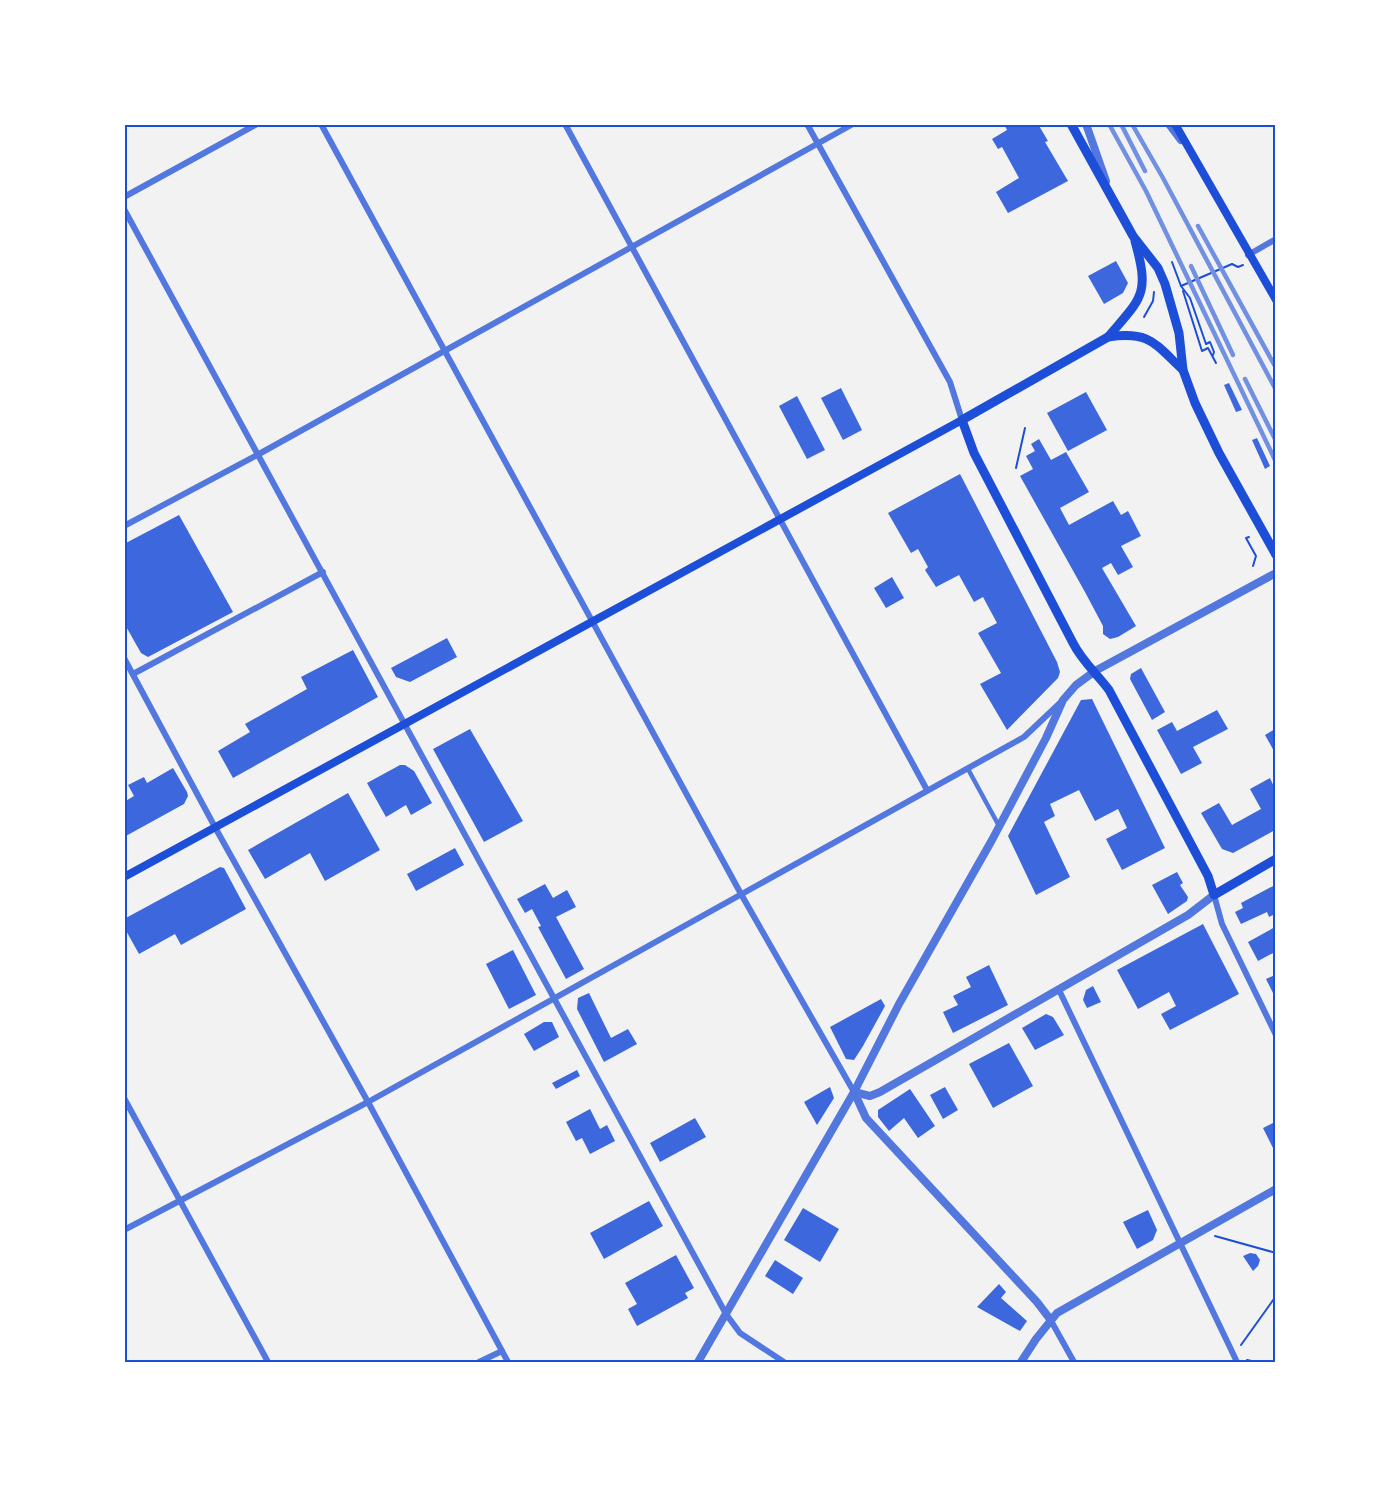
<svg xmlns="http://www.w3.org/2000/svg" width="1400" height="1487" font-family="'Space Grotesk',sans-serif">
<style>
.building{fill:#3d67dc}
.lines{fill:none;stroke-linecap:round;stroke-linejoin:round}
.path{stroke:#1d4ed8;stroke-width:2}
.pedestrian{stroke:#5277de;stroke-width:4.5}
.minor{stroke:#5277de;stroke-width:6}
.tertiary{stroke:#5277de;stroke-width:8}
.secondary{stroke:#1d4ed8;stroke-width:8}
.primary{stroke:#1d4ed8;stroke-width:9}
.rail{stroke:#7290e2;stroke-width:4.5}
.neatline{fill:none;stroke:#1d4ed8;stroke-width:2}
</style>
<rect width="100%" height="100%" fill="#f2f2f2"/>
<g class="building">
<polygon points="1004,124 1038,124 1048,141 1045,142 1068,181 1008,213 996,192 1019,178 1002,147 998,149 992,139 1007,130"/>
<polygon points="1116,261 1128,283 1123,293 1104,304 1088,276"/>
<polygon points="1229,383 1242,410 1236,412 1224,385"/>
<polygon points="841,388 862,430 843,440 821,398"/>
<polygon points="1086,392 1107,430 1068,451 1047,413"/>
<polygon points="797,396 825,450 807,459 779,406"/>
<polygon points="1257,438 1270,466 1265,469 1252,440"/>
<polygon points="1039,439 1051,460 1066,452 1089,492 1060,508 1069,525 1113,501 1121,515 1128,511 1141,536 1121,546 1133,567 1118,575 1111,563 1102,568 1136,626 1118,637 1110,639 1103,634 1103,626 1085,592 1020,476 1033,469 1026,456 1035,451 1031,444"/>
<polygon points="960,474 1057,662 1060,672 1058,678 1007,730 980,684 1001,673 978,633 997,623 983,597 974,602 959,575 936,587 925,570 928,567 918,549 911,553 888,513"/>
<polygon points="179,515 233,612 148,657 141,653 124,623 124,544"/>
<polygon points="892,577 904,598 886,608 874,588"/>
<polygon points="447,638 457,657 410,682 396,677 391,668"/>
<polygon points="353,650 378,697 233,778 218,751 250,732 245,724 307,689 301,677"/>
<polygon points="1141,668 1165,712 1152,720 1130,679 1131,674"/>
<polygon points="1092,699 1165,848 1122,870 1106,839 1127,828 1118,809 1095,821 1079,790 1050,804 1055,816 1044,822 1070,877 1036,895 1008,836 1081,700"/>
<polygon points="1217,710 1228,729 1193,747 1202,763 1181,774 1157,730 1172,722 1177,731"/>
<polygon points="470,729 523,821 484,842 433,749"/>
<polygon points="1275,729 1275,753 1265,735"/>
<polygon points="400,765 405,765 414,771 432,803 411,815 406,805 386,817 367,783"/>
<polygon points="173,768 187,792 188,796 184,804 124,837 124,802 134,796 128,785 144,777 147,783"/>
<polygon points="1270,778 1275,789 1275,830 1233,853 1222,849 1201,813 1219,803 1232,825 1261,809 1250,789"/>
<polygon points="348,793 380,850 325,881 310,853 265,879 248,850"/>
<polygon points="455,848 464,865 416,891 407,874"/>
<polygon points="220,867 224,868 246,909 181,945 175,934 139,954 124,927 124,919"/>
<polygon points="1177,872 1183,883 1180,885 1188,897 1187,901 1168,914 1152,885"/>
<polygon points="545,884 553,898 567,890 576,907 556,917 584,969 566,979 538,927 541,926 532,909 525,913 517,899"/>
<polygon points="1275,885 1275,914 1269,917 1267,912 1241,924 1235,912 1243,908 1241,903"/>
<polygon points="1203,924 1239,994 1170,1030 1161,1014 1176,1006 1169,992 1138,1009 1117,970"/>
<polygon points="1275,927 1275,952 1258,961 1248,942"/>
<polygon points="513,950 536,995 509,1009 486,964"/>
<polygon points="989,965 1008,1005 953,1033 943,1012 958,1005 953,996 971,987 966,977"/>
<polygon points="1275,975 1275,997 1266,979"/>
<polygon points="1093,986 1101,1002 1087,1008 1083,1000 1086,990"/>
<polygon points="589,993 611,1038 628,1029 637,1044 604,1062 577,1009 578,998"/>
<polygon points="881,999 885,1006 863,1046 854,1060 846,1059 830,1027"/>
<polygon points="1046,1014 1053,1017 1064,1035 1035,1050 1022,1028"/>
<polygon points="544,1022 552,1022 559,1037 534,1051 524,1034"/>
<polygon points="1009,1043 1033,1086 993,1108 969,1064"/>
<polygon points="577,1070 580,1076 556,1089 552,1083"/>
<polygon points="830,1087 834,1098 817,1125 804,1102"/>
<polygon points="945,1087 958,1110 943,1119 930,1095"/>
<polygon points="910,1089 935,1126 918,1138 904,1118 889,1131 878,1117 878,1110"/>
<polygon points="590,1109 600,1129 607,1125 615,1141 590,1154 582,1138 576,1141 566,1122"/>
<polygon points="695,1118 706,1137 660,1162 650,1143"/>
<polygon points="1275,1122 1275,1152 1263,1128"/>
<polygon points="649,1201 663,1226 604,1259 590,1233"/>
<polygon points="803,1208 839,1229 820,1262 784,1240"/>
<polygon points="1148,1210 1157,1230 1153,1240 1137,1249 1123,1222"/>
<polygon points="1250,1253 1256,1254 1260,1260 1258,1266 1253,1271 1243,1256"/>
<polygon points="676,1255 694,1288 685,1293 688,1298 637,1326 628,1309 637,1304 625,1283"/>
<polygon points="775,1260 803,1278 793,1294 765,1276"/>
<polygon points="999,1284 1006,1292 1001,1298 1027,1321 1020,1331 977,1307"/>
</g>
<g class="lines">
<g class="path">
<polyline points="1172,262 1181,286"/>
<polyline points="1183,291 1202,351 1208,348 1216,363"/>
<polyline points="1144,317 1153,301 1154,292"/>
<polyline points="1213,355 1214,352 1210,342 1206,344 1190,298 1181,286 1232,264 1238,267 1243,265"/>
<polyline points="1016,468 1025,428"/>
<polyline points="1249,537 1246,538 1256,556 1253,566"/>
<polyline points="1215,1236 1276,1253"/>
<polyline points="1241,1345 1276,1296"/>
<polyline points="1247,1360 1256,1362"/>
</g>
<polyline class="pedestrian" points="968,769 999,826"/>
<g class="minor">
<polyline points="321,124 741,894 854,1092"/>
<polyline points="565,124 927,790"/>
<polyline points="807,124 950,382 962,420"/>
<polyline points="124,197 257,124"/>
<polyline points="124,209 726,1314 740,1333 784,1362"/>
<polyline points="1248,255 1276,239"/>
<polyline points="124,526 259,454 853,124"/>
<polyline points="124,658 216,829 368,1102 508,1362"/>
<polyline points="133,674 323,572"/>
<polyline points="1214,895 1222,924 1276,1035"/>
<polyline points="1059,990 1237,1362"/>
<polyline points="124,1098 268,1362"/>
<polyline points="124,1230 368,1102 1024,737 1061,702"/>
<polyline points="1050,1319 1074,1362"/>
<polyline points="479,1362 502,1351"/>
</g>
<g class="tertiary">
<polyline points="1086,124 1106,181"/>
<polyline points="1169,124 1181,140"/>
<polyline points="854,1092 870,1096 880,1092 1188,915 1214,895"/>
<polyline points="854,1092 866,1118 1037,1302 1050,1319"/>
<polyline points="698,1362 854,1092 899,1004 992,840 1046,738 1063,700 1076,685 1095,671 1276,573"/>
<polyline points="1021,1362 1036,1339 1057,1313 1276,1189"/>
</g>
<g class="secondary">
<polyline points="1175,124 1276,300"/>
<polyline points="124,877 962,420"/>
</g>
<g class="primary">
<polyline points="1071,124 1133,236 1158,268 1165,284 1179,333 1183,370 1195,403 1219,453 1276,555"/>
<path d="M1108,337C1142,297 1150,295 1135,241"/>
<path d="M1183,370C1154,343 1150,331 1108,337L962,420L974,453L1073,643C1082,661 1097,674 1109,690L1208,876L1214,895L1276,859"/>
</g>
<g class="rail">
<polyline points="1109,124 1146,191 1276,462"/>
<polyline points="1121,124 1145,171"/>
<polyline points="1132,124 1163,178 1276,390"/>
<polyline points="1198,226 1276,368"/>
<polyline points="1191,266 1233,355"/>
<polyline points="1245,379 1276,441"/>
</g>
</g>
<rect width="1400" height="1487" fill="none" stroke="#ffffff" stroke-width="252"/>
<rect x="126" y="126" width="1148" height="1235" class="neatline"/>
</svg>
